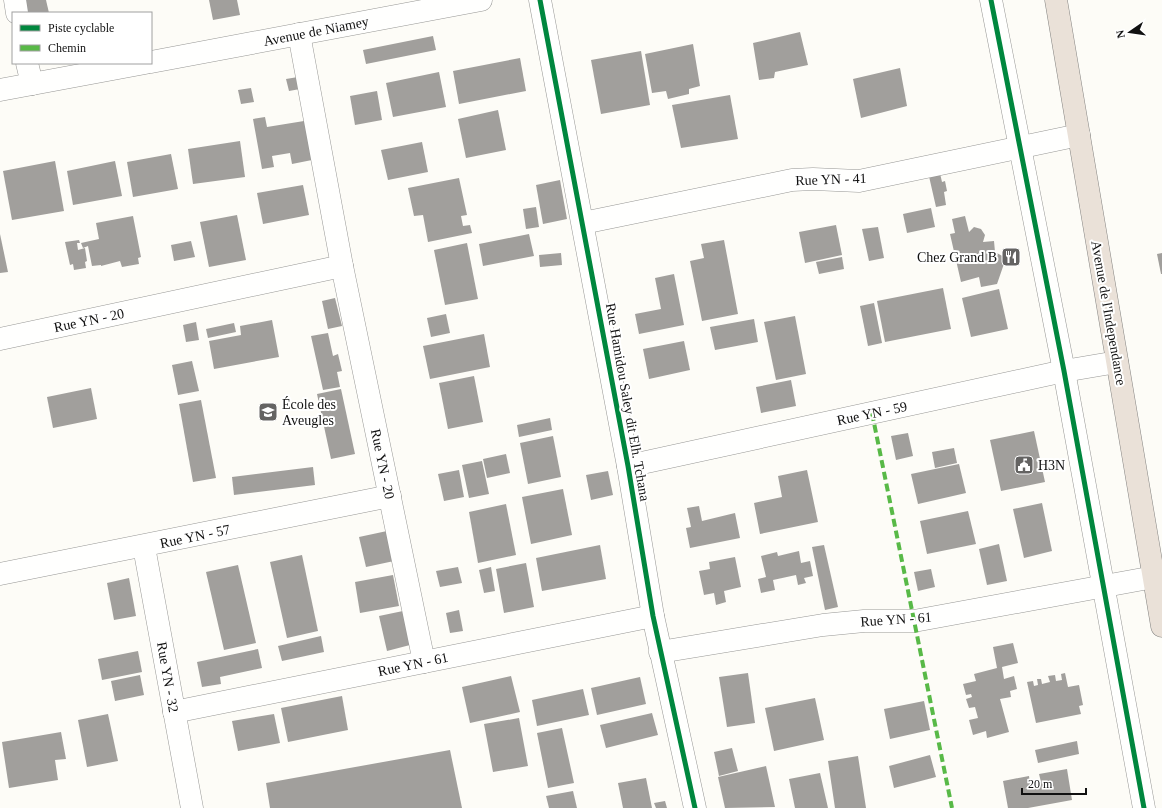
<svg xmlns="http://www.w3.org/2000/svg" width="1162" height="808" font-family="'Times New Roman',serif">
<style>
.building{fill:#a19f9c}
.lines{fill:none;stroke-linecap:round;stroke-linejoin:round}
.minor-casing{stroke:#979795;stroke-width:23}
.highway-casing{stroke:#858482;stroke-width:23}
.minor{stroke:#fffffe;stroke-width:22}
.highway{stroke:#eae1d8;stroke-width:22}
.quiet{stroke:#58b947;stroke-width:4;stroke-dasharray:8 4;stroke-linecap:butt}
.cycleway-casing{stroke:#fff;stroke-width:8}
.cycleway{stroke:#00873e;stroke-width:5}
.labels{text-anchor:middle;stroke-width:4;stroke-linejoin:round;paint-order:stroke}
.street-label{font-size:14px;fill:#111;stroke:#fff}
.poi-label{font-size:14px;fill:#111;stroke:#fff;text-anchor:start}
</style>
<rect width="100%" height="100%" fill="#fdfcf7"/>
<g class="building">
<polygon points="25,0 46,0 49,13 28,13"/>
<polygon points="209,0 237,0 240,15 213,20"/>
<polygon points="800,32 808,65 775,72 774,78 759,80 753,43"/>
<polygon points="433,36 436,50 366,64 363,50"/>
<polygon points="693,44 700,86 689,89 689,94 668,99 666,91 652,93 645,54"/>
<polygon points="641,51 650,105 601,114 591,60"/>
<polygon points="520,58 526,91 459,104 453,71"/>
<polygon points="900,68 907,106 861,118 853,79"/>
<polygon points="439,72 446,107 393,117 386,83"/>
<polygon points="298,77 300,89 289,91 286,79"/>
<polygon points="251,88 254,102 241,104 238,90"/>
<polygon points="377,91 382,120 355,125 350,96"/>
<polygon points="730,95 738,139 681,148 672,105"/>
<polygon points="498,110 506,150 466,158 458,119"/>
<polygon points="265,117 267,127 304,121 312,160 292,164 290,153 272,156 274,167 262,169 253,119"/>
<polygon points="240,141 245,177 193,184 188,149"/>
<polygon points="422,142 428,172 388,180 381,150"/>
<polygon points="171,154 178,189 133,197 127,162"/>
<polygon points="55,161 64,211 12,220 3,171"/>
<polygon points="115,161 122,196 73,205 67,171"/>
<polygon points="939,169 942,182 945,181 947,191 944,192 946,205 936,207 928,172"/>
<polygon points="459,178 467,215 461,216 463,226 470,225 472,233 428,242 423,215 414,216 408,188"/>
<polygon points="560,180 567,219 543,224 536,185"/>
<polygon points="303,185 309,215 263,224 257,193"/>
<polygon points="536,207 539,227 526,229 523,209"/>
<polygon points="931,208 935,227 907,233 903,214"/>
<polygon points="237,215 246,260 209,267 200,222"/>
<polygon points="133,216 141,257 138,258 139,264 122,267 120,261 101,266 101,265 92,266 88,246 83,248 81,243 99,239 96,223"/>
<polygon points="965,216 969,232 974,227 981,229 985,235 983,242 994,241 995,252 1006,258 997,284 981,287 979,277 961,282 950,234 955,233 952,219"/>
<polygon points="836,225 842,255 805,263 799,232"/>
<polygon points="878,227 884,258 869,261 862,229"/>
<polygon points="0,234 8,272 0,273"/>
<polygon points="529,234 534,256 483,266 479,244"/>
<polygon points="79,240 80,243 77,243 78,250 85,248 87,261 85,262 86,268 74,270 73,264 70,265 65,242"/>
<polygon points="724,240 738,314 702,321 690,261 704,258 701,244"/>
<polygon points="191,241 195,257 174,261 171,245"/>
<polygon points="467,243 478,299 445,305 434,250"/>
<polygon points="561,253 562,265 540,267 539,255"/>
<polygon points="1162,253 1162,274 1161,274 1157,254"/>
<polygon points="842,257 844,269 819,274 816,262"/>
<polygon points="674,274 684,325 639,334 635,314 661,309 655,278"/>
<polygon points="943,288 951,329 885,342 877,301"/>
<polygon points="999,289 1008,329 971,337 962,298"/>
<polygon points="335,298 342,326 328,329 322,301"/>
<polygon points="874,303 882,343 868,346 860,306"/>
<polygon points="446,314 450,333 431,337 427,318"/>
<polygon points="795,316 806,374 776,380 764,322"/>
<polygon points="754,319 758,342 715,350 710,327"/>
<polygon points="272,320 279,357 214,369 209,341 241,335 240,326"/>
<polygon points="196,322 199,340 186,342 183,325"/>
<polygon points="234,323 236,332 208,338 206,329"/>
<polygon points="328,333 333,356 338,354 342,371 337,372 340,387 323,390 311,336"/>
<polygon points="484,334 490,367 430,379 423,346"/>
<polygon points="684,341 690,370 649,379 643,349"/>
<polygon points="192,361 199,391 178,395 172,365"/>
<polygon points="474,376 483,422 448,429 439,383"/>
<polygon points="791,380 796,406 761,413 756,387"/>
<polygon points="91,388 97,419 53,428 47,397"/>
<polygon points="341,389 355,454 331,459 317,394"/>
<polygon points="201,400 216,478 193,482 179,404"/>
<polygon points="550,418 552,430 519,437 517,425"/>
<polygon points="1034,431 1045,482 1001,491 990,440"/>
<polygon points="908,433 913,456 896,460 891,436"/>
<polygon points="553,436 561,477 528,484 520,443"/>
<polygon points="954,448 957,463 935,468 932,452"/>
<polygon points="506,454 510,473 487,478 483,459"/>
<polygon points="482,461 489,494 469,498 462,465"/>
<polygon points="959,464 966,493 918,504 911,474"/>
<polygon points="313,467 315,485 234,495 232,477"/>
<polygon points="459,470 464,497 444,501 438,474"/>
<polygon points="807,470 818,522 760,534 754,503 782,497 778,476"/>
<polygon points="608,471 613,495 591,500 586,475"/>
<polygon points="563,489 572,535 531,544 522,497"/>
<polygon points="1042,503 1052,551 1024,558 1013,509"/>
<polygon points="506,504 516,555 478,563 469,512"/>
<polygon points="699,506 702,521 735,513 740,538 690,548 686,528 691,527 687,508"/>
<polygon points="968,511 976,544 927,554 920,521"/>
<polygon points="387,531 394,561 366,567 359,537"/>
<polygon points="999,544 1007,581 987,585 979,549"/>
<polygon points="600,545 606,579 542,591 536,558"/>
<polygon points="824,545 838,607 825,610 812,547"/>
<polygon points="799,551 801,563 810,561 813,576 804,578 806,583 798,585 796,575 773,580 775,590 761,593 758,579 766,577 761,556 777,552 778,556"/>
<polygon points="302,555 318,631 287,638 270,562"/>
<polygon points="735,557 741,587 724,591 726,602 716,605 714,593 704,595 699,571 710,569 709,562"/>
<polygon points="526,563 534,607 504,613 496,569"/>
<polygon points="238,565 256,643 224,650 206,572"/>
<polygon points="458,567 462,583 440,587 436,571"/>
<polygon points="491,567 495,591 484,593 479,570"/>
<polygon points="931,569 935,587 918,591 914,572"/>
<polygon points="393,575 399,606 360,613 355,582"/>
<polygon points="129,578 136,616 114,620 107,583"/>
<polygon points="459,610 463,631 450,633 446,613"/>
<polygon points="403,611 410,645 387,651 379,616"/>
<polygon points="321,636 324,652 282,661 278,646"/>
<polygon points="1013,643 1018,663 1002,667 1004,679 1014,676 1017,689 1010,691 1011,697 1000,699 1009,732 987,738 986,731 973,735 969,720 978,718 975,707 969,708 966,699 972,697 971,694 966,695 963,684 976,681 974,674 997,668 993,647"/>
<polygon points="258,649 262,668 220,677 221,684 202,687 197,662"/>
<polygon points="138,651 142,672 102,680 98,659"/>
<polygon points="748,673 755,723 727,727 719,677"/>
<polygon points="1065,673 1068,687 1079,685 1083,705 1079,706 1081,714 1036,723 1027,682 1033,681 1034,686 1038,685 1037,679 1041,679 1042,684 1050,682 1048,676 1055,675 1056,681 1062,680 1061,674"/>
<polygon points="140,675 144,695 115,701 111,681"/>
<polygon points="511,676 520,712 470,723 462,687"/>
<polygon points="640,677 646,704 597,715 591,688"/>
<polygon points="583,689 589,715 537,726 532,700"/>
<polygon points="342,696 348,730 288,742 281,708"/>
<polygon points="815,698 824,740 774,751 765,708"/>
<polygon points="924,701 930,730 890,739 884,709"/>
<polygon points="652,713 658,735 606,748 600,725"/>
<polygon points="108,714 118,761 87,767 78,720"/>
<polygon points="274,714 280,743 238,751 232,721"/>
<polygon points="519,718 528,766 493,772 484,724"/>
<polygon points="562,728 574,783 548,788 537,733"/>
<polygon points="61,732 66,759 55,760 58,780 9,788 2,742"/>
<polygon points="1077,741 1079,754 1038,763 1035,750"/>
<polygon points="732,748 738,771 719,776 714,752"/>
<polygon points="450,750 462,808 270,808 266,783"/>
<polygon points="930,755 936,777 894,788 889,766"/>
<polygon points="858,756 866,808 835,808 828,761"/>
<polygon points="766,766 775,807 725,808 718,777"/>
<polygon points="1067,769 1072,800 1028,808 1008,808 1003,781 1029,776 1030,784 1041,782 1039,774"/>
<polygon points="820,773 828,808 795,808 789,779"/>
<polygon points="646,778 652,808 623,808 618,783"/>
<polygon points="573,791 577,808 549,808 546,796"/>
<polygon points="665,801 667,808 656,808 654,803"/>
</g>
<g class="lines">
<defs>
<g id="minor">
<polyline points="15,0 17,13"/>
<polyline points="540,0 628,466 653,616 695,808"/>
<polyline points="991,0 1064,371 1144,808"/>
<polyline points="299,34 342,266 424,662"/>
<polyline points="151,62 481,0"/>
<polyline points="27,63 32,84"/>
<polyline points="0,90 145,63"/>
<polyline points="583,223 792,180 813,179 859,181 1079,135"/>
<polyline points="0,339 342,266"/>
<polyline points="628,466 1064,371 1117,362"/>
<polyline points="144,547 192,808"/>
<polyline points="0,574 390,496"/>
<polyline points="660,652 823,625 864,621 914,621 1154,577"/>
<polyline points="174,712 653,616"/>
</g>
<polyline id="highway" points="1056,0 1162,626"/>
</defs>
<use href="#minor" class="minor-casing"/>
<use href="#highway" class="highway-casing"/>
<use href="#minor" class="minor"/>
<use href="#highway" class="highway"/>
<polyline class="quiet" points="872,413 952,808"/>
<defs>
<g id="cycleway">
<polyline points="540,0 628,466 653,616 695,808"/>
<polyline points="991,0 1064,371 1144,808"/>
</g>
</defs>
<use href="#cycleway" class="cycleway-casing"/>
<use href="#cycleway" class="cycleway"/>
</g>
<defs>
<symbol id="restaurant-square" viewBox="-11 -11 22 22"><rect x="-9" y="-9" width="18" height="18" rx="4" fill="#646362" stroke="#fff"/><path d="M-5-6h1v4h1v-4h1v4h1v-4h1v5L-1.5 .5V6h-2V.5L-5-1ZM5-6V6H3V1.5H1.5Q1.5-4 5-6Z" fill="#fff"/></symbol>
<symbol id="school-square" viewBox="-11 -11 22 22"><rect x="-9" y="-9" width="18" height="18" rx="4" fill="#646362" stroke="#fff"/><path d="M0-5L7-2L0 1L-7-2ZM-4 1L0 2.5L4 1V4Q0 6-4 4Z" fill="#fff"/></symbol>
<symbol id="civic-square" viewBox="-11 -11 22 22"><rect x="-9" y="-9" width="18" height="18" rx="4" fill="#646362" stroke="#fff"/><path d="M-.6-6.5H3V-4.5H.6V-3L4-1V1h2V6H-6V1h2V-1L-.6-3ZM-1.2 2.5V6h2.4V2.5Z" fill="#fff"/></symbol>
</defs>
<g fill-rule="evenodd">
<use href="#restaurant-square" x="1000" y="246" width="22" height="22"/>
<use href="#school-square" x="257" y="401" width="22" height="22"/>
<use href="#civic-square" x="1013" y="454" width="22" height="22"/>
</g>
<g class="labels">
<g class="street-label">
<text transform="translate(316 31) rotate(-11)" y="5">Avenue de Niamey</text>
<text transform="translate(831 179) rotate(-2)" y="5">Rue YN - 41</text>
<text transform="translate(1109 313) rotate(80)" y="5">Avenue de l'Independance</text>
<text transform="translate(89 320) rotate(-12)" y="5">Rue YN - 20</text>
<text transform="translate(628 402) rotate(80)" y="5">Rue Hamidou Saley dit Elh. Tchana</text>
<text transform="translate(872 413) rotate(-12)" y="5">Rue YN - 59</text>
<text transform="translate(383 464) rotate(78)" y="5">Rue YN - 20</text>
<text transform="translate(195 536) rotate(-12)" y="5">Rue YN - 57</text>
<text transform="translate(896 619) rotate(-4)" y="5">Rue YN - 61</text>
<text transform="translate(413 664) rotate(-12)" y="5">Rue YN - 61</text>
<text transform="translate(168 677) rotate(80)" y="5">Rue YN - 32</text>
</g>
<g class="poi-label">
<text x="997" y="262" text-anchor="end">Chez Grand B</text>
<text x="282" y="409">École des<tspan x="282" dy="16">Aveugles</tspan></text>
<text x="1038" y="470">H3N</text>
</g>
</g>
<rect x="12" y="12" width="140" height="52" fill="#ffffff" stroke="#a0a0a0"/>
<rect x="20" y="25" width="20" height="6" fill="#00873e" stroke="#a0a0a0"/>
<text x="48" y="32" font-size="12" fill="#111111">Piste cyclable</text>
<rect x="20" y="45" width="20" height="6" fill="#58b947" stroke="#a0a0a0"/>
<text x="48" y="52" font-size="12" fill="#111111">Chemin</text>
<g transform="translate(1130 32) rotate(257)" stroke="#ffffff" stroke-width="3" paint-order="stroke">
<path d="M0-3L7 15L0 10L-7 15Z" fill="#111111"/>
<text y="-6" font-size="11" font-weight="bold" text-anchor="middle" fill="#111111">N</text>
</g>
<path d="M1022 788v6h64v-6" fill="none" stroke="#111111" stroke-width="2"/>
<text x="1028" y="788" font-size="12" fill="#111111" stroke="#ffffff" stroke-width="3" paint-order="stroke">20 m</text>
</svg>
